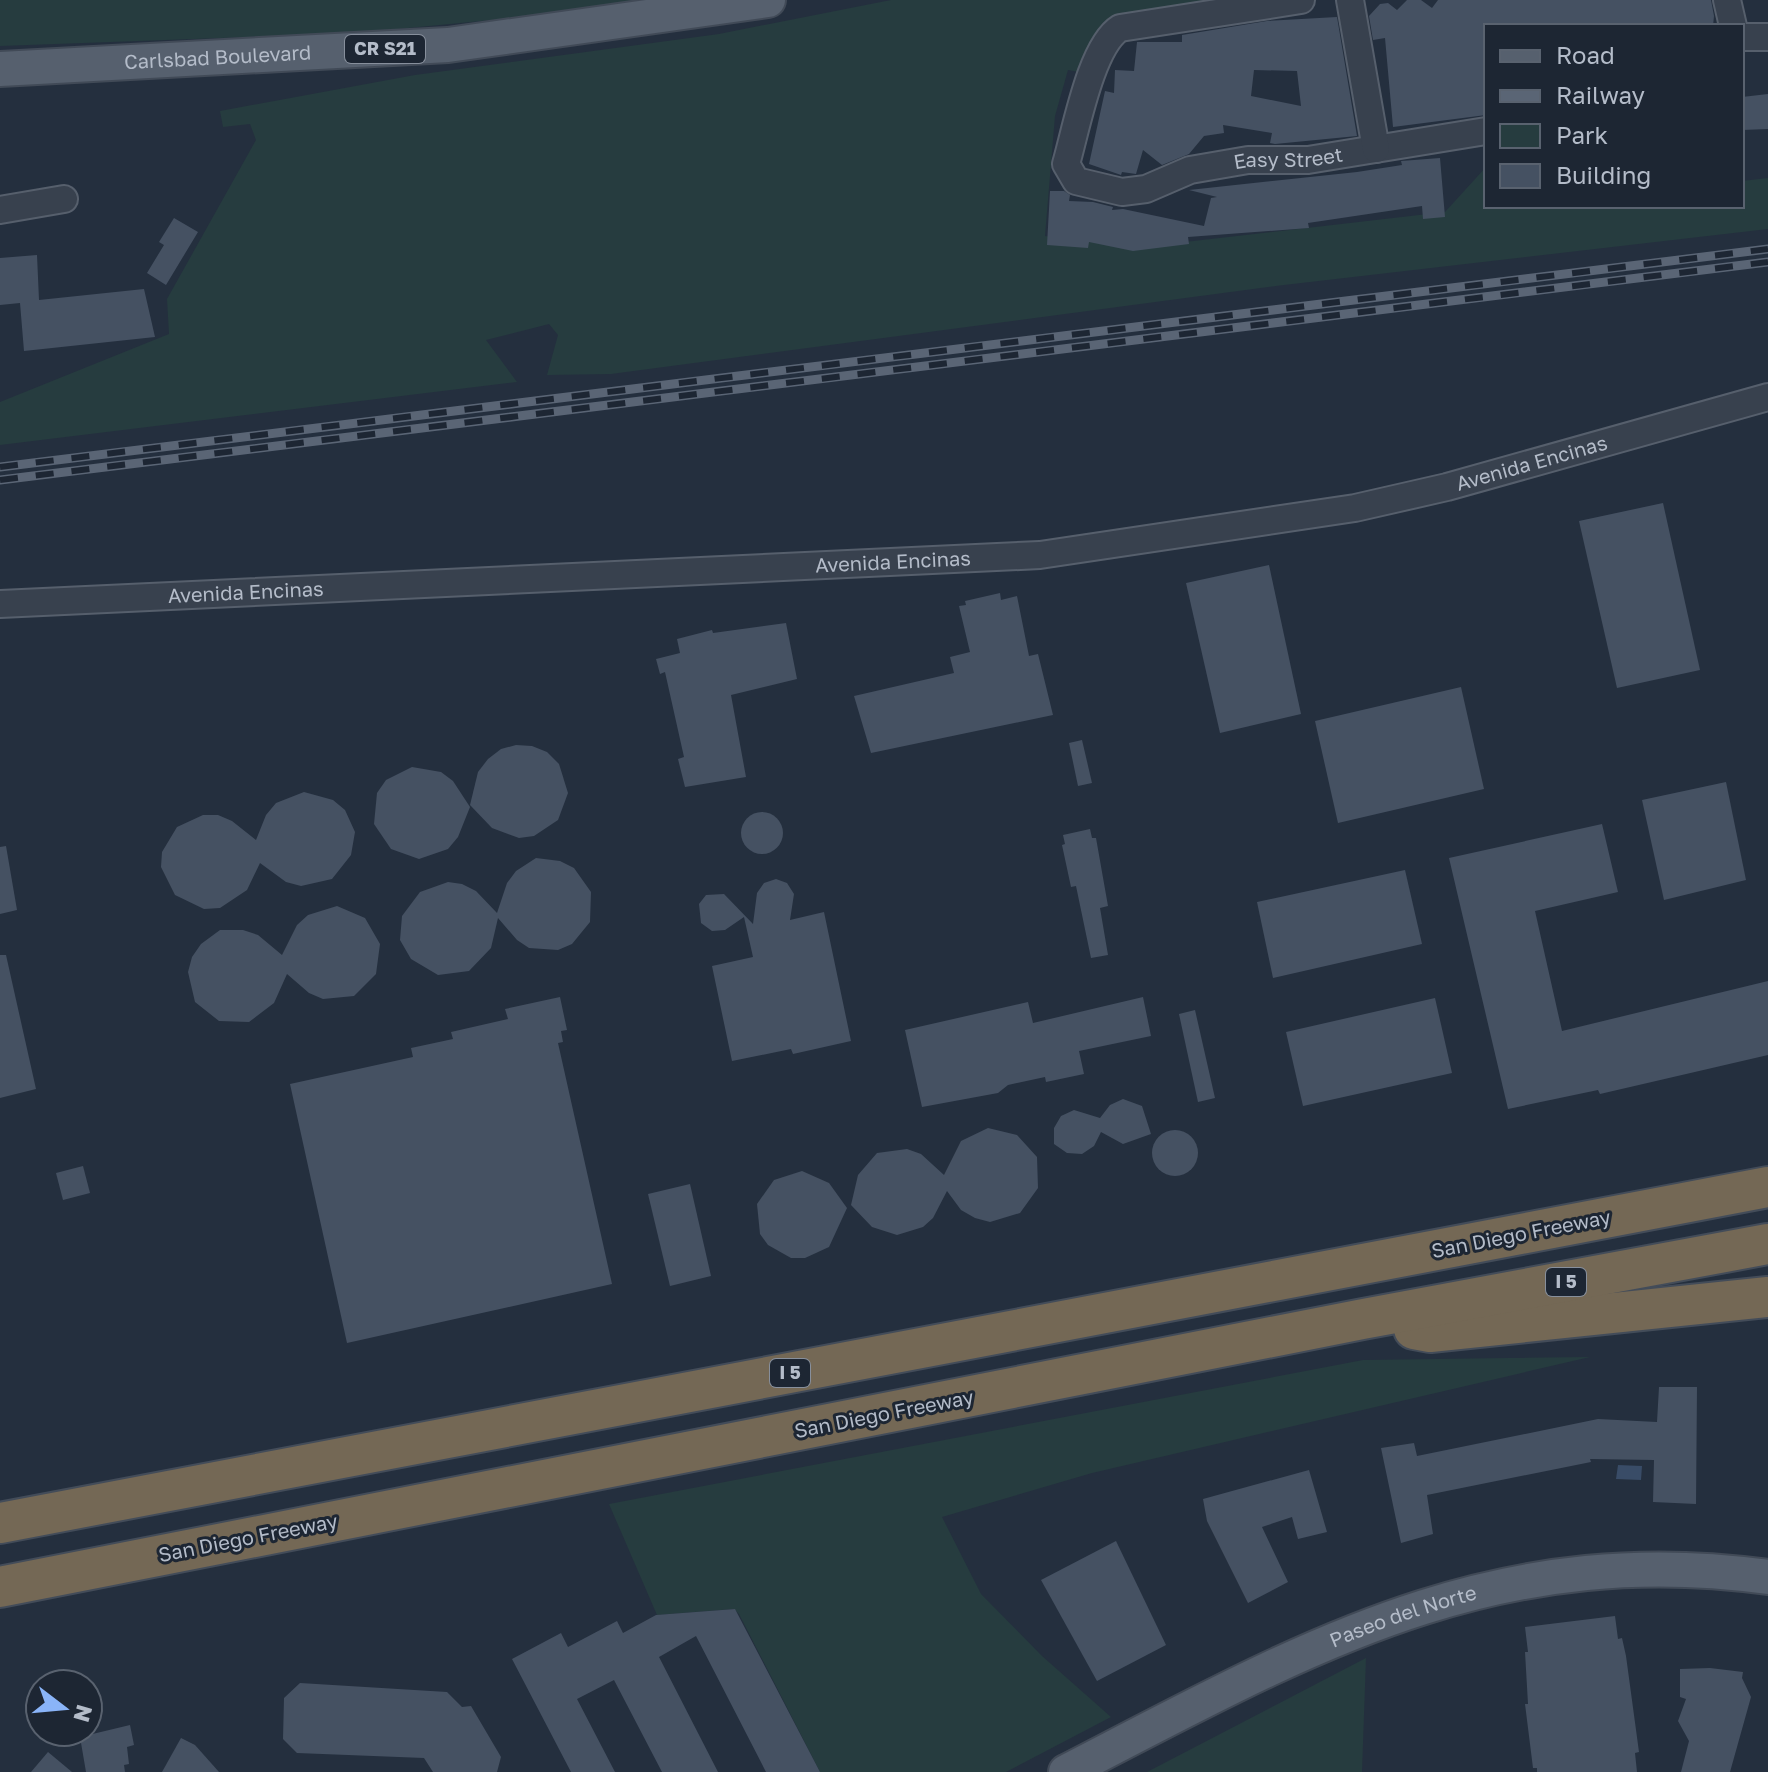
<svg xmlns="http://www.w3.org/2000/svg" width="1768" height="1772" font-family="'Golos Text',sans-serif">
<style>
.green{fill:#263c3f}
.water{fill:#394c67}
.building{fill:#455162;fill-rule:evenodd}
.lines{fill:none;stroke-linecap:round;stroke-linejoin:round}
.minor-casing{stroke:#565f6c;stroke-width:30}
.major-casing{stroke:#414a57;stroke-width:38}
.highway-casing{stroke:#434c59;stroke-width:44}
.minor{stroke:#38414e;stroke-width:26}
.major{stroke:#56606e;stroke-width:34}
.highway{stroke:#746855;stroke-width:40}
.rail-casing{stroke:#5a6575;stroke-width:9}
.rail{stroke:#1d2633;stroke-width:6;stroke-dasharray:18;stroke-linecap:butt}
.labels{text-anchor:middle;stroke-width:6;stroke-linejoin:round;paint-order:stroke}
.shield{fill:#1d2633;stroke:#878f9c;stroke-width:2}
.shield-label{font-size:18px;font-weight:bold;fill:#b4bcc9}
.street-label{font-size:20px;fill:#b4bcc9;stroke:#1d2633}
</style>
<rect width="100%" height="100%" fill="#242f3e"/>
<g class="green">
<polygon points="0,0 660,0 577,12 356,33 0,46"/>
<polygon points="891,0 1222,0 1133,13 1084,73 1068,70 1055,116 1045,236 1141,247 1445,212 1486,167 1486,206 1742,206 1742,181 1768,178 1768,229 1284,285 611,374 547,375 558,335 549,324 486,340 517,382 0,445 0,402 169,334 167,299 256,140 250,124 223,127 220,111 415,75 719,34"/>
<polygon points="1590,1357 1092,1473 942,1517 981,1594 1042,1656 1111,1717 1006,1772 820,1772 739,1614 734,1609 657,1615 609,1504 1363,1360"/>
<polygon points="1366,1658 1362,1772 1147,1772"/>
</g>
<polygon class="water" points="1618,1465 1642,1466 1641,1480 1616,1479"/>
<g class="building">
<polygon points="1407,0 1421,0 1432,8 1438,0 1711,0 1714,16 1713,26 1486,26 1486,115 1393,127 1385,38 1373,40 1369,16 1380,4 1388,3 1397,10"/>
<path d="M1337,17L1357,136L1275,144L1270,143L1272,133L1223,125L1224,133L1204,136L1189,154L1162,165L1143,150L1136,174L1122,172L1121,175L1089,164L1105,91L1114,93L1115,70L1134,71L1137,42H1182V35L1267,21ZM1254,70L1297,71L1301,106L1251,96Z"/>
<polygon points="1768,94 1768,129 1742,130 1742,97"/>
<polygon points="1440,158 1445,217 1423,219 1422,206 1308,223 1309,228 1188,237 1189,244 1133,251 1089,242 1088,248 1047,245 1050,191 1064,191 1070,195 1069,201 1093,202 1113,207 1112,210 1123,209 1204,226 1211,198 1217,197 1189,190 1357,172 1402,165 1401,161"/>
<polygon points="174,218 198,232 166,285 147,273 164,245 159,242"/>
<polygon points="37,255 39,300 144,289 155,337 24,351 20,303 0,305 0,258"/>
<polygon points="1663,503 1700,670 1617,688 1579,521"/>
<polygon points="1269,565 1301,714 1220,733 1186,583"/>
<polygon points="1000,593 1001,600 1017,596 1029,656 1038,654 1053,715 871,753 854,696 954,673 950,657 970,652 959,606 966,605 965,601"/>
<polygon points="786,623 797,679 731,695 746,777 685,787 678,759 684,757 665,672 660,674 656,659 680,653 677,639 712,630 713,633"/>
<polygon points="1461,687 1484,789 1338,823 1315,721"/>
<polygon points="1082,740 1092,783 1078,786 1069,743"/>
<polygon points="516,745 532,746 547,752 559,764 568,793 558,820 534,836 519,838 492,828 470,805 478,772 488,759 501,749"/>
<polygon points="412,767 441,772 453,781 470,807 458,837 448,849 419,859 391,849 374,824 377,793 386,780"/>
<polygon points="1726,782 1746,880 1664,900 1642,800"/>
<polygon points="304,792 333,800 345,810 355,832 351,855 332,879 301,886 286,882 260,863 247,890 220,908 204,909 175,895 161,867 162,852 177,827 203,815 218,815 232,821 256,840 266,815 276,803"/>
<circle cx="762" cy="833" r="21"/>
<polygon points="1602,824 1618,892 1535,911 1562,1031 1768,981 1768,1055 1600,1094 1598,1090 1508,1109 1449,858"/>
<polygon points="1090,829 1092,838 1096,838 1108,906 1100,908 1108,955 1091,958 1076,886 1071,887 1062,845 1065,844 1063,835"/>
<polygon points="6,846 17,910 0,914 0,847"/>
<polygon points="536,858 560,861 574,868 591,892 590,922 572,944 558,950 529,948 517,940 498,918 491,948 469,971 438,975 411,959 400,940 402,916 420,892 448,882 462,884 476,891 497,913 507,883 516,871"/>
<polygon points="1405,870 1422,944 1273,978 1257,902"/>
<polygon points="776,879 787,883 794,894 790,920 824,912 851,1041 793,1054 791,1049 732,1061 712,966 753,957 744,917 725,930 712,931 701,923 699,904 706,895 724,894 753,924 757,893 764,883"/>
<polygon points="337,906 365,918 380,944 376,974 354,996 323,999 309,993 287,974 274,1003 249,1022 219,1021 195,1002 188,972 192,957 201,944 220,930 243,930 258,935 282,955 297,925 308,915"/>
<polygon points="0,955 6,955 36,1089 0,1098"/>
<polygon points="560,997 567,1030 561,1031 563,1042 558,1043 612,1284 347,1343 290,1084 413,1057 411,1048 453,1039 451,1032 508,1019 505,1009"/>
<polygon points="1143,997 1151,1036 1079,1051 1084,1074 1046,1082 1045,1077 1008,1085 998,1093 922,1107 905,1030 1028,1002 1033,1023"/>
<polygon points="1435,998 1452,1073 1303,1106 1286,1032"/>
<polygon points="1195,1010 1215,1098 1198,1102 1179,1014"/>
<polygon points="1123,1099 1142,1106 1151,1134 1123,1144 1101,1132 1094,1146 1082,1154 1067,1153 1054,1144 1054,1128 1061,1116 1074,1110 1100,1118 1110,1105"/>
<polygon points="988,1128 1017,1135 1037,1157 1038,1188 1020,1213 990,1222 975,1218 961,1210 947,1191 933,1218 923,1227 897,1235 872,1227 851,1205 858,1175 877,1153 907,1149 921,1154 944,1175 961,1141"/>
<circle cx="1175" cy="1153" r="23"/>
<polygon points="83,1166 90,1193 63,1200 56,1173"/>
<polygon points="802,1171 829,1183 847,1208 829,1247 805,1258 791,1258 768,1245 760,1234 757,1204 774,1180"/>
<polygon points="690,1184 711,1276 670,1286 648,1194"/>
<polygon points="1659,1387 1697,1387 1696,1504 1653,1502 1654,1460 1590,1459 1591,1462 1427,1495 1433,1534 1401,1543 1381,1448 1414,1443 1417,1456 1598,1419 1657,1422"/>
<polygon points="1309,1470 1327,1532 1298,1539 1292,1517 1262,1527 1288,1582 1248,1603 1207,1521 1203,1499"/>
<polygon points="1116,1541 1166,1645 1097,1681 1041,1580"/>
<polygon points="735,1609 820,1772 766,1772 696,1636 659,1657 718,1772 662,1772 614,1680 577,1699 615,1772 571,1772 512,1659 561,1633 568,1647 617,1621 623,1633 656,1615"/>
<polygon points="1615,1616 1618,1639 1622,1638 1626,1656 1639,1752 1635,1753 1637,1772 1537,1772 1537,1768 1533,1768 1525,1704 1528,1704 1525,1652 1528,1652 1525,1627"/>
<polygon points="1710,1668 1743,1672 1742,1678 1751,1697 1730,1772 1681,1772 1689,1741 1678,1721 1686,1699 1680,1697 1680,1669"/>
<polygon points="300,1683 447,1692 462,1707 471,1706 501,1757 497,1772 433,1772 424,1758 297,1753 283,1739 284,1698"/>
<polygon points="130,1725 134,1745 127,1747 129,1764 124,1765 125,1772 86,1772 80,1737"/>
<polygon points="181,1738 195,1745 219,1772 162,1772"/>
<polygon points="48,1752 72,1772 31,1772"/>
</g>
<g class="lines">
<defs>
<g id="minor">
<path id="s1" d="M1301,0L1120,28C1091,46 1076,130 1066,164L1076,181L1122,192L1146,189L1190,170L1248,160H1308L1486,131"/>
<polyline points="1350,0 1376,149"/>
<polyline points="1727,0 1733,26"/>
<polyline points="1742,37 1768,37"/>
<polyline points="0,210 64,199"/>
<path id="s2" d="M0,604L1040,555L1355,508L1447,487L1768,397"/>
</g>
<g id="major">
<path id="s3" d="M0,69L448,45L768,0"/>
<path id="s4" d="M1066,1772C1302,1650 1490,1539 1768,1577"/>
</g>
<g id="highway">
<polyline points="1414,1329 1430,1332 1768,1297"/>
<polyline points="0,1523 1768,1187"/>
<polyline points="0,1587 1363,1319 1768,1244"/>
</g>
</defs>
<use href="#minor" class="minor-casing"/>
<use href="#major" class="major-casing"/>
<use href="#highway" class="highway-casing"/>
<use href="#minor" class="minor"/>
<use href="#major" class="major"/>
<use href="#highway" class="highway"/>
<defs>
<g id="rail">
<polyline points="0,467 1768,249"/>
<polyline points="0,480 1768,262"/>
</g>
</defs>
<use href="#rail" class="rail-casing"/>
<use href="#rail" class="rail"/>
</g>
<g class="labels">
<g class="shield">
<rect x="345" y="35" width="80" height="28" rx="6"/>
<rect x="1546" y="1268" width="40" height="28" rx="6"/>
<rect x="770" y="1359" width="40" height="28" rx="6"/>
</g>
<g class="shield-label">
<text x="385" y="55">CR S21</text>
<text x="1566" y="1288">I 5</text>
<text x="790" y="1379">I 5</text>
</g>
<g class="street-label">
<text dy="7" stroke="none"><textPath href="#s3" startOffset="218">Carlsbad Boulevard</textPath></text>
<text dy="7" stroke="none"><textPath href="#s1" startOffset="570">Easy Street</textPath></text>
<text dy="7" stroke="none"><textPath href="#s2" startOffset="1542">Avenida Encinas</textPath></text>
<text dy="7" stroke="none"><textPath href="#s2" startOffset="894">Avenida Encinas</textPath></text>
<text dy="7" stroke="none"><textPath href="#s2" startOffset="246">Avenida Encinas</textPath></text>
<text transform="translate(1521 1234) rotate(-11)" y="7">San Diego Freeway</text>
<text transform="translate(884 1414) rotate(-11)" y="7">San Diego Freeway</text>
<text transform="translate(248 1538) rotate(-11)" y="7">San Diego Freeway</text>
<text dy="7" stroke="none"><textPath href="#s4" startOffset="372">Paseo del Norte</textPath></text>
</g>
</g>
<rect x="1484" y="24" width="260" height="184" fill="#1d2633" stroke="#59626f" stroke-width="2"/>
<rect x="1500" y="50" width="40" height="12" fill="#56606e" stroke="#59626f" stroke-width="2"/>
<text x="1556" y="64" font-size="24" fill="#b4bcc9">Road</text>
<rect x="1500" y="90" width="40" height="12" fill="#5a6575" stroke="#59626f" stroke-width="2"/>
<text x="1556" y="104" font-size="24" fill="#b4bcc9">Railway</text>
<rect x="1500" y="124" width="40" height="24" fill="#263c3f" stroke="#59626f" stroke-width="2"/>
<text x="1556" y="144" font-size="24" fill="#b4bcc9">Park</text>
<rect x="1500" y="164" width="40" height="24" fill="#455162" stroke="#59626f" stroke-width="2"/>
<text x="1556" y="184" font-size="24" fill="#b4bcc9">Building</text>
<g transform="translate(64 1708) rotate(106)"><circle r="38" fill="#1d2633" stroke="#59626f" stroke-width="2"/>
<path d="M0-6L14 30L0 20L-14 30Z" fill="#8ab4f8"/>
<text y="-12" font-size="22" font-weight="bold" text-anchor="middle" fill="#b4bcc9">N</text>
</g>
</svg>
